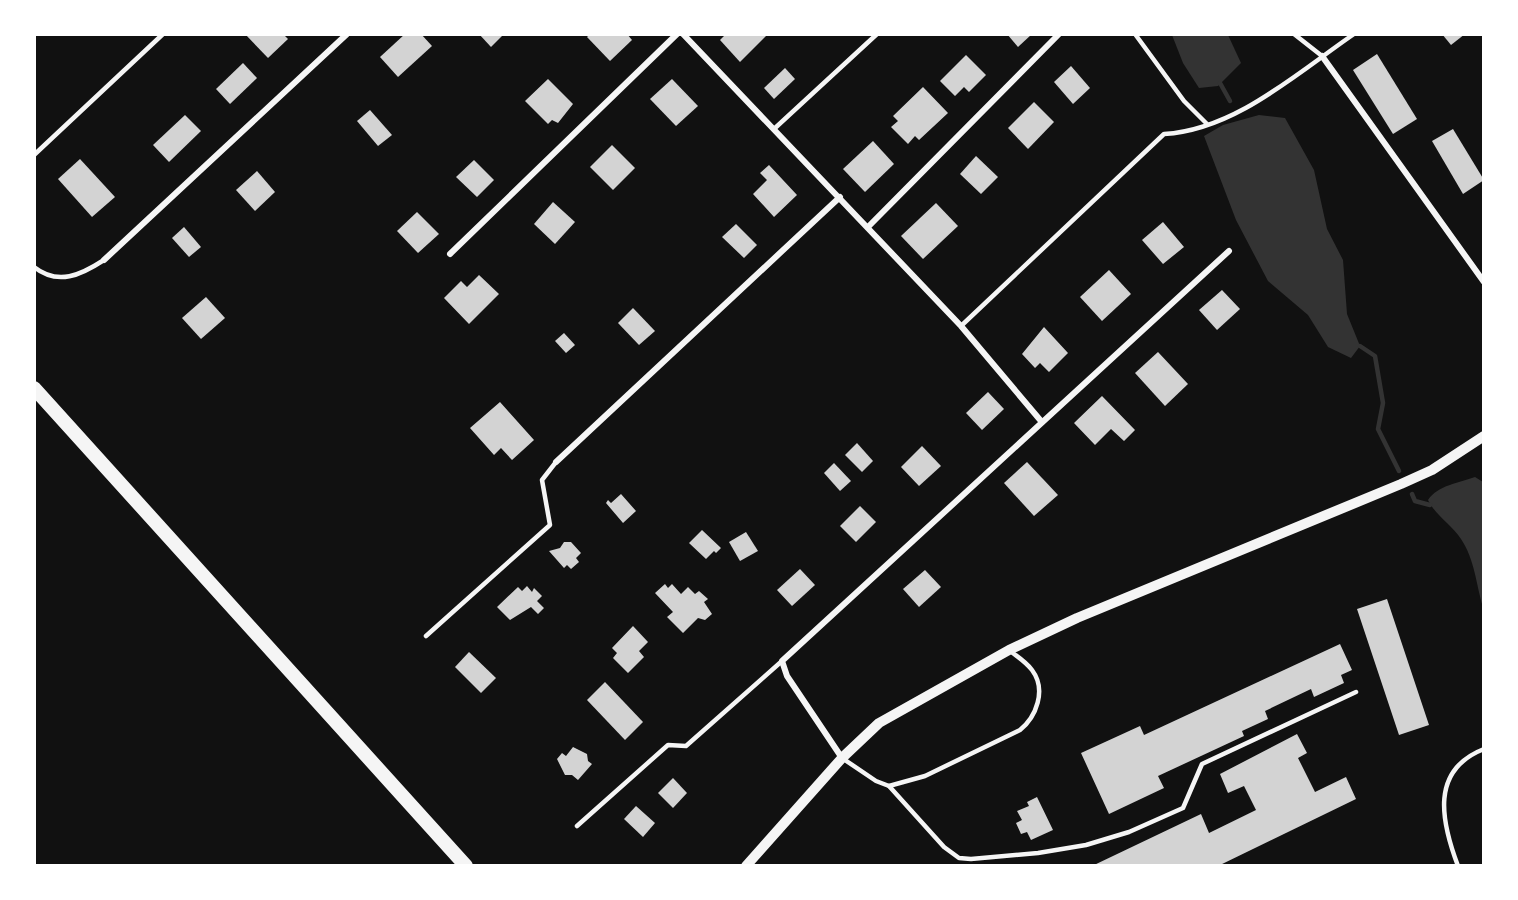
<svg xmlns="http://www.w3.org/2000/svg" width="1518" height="900" font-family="'PT Sans',sans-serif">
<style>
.water{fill:#333}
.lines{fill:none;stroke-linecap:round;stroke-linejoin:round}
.stream{stroke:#333;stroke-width:4.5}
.building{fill:#d3d3d3}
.service{stroke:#f5f5f5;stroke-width:4.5}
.minor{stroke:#f5f5f5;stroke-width:6}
.tertiary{stroke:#f5f5f5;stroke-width:10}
.primary{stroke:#f5f5f5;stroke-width:14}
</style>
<rect width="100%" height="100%" fill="#111"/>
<g class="water">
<polygon points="1172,35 1228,35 1241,63 1218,86 1199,88 1183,63"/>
<polygon points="1259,115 1285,118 1314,170 1327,229 1343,260 1347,314 1360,346 1351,358 1328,347 1308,315 1268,281 1236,220 1204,136 1223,125"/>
<path d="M1475,477L1483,482V607C1476,584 1475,560 1461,539C1451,524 1436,516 1428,500C1438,485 1459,483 1475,477Z"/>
</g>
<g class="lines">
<g class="stream">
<polyline points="1220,83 1230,101"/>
<polyline points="1360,346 1375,356 1383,403 1378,429 1399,471"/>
<polyline points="1412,494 1415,501 1430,505"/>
</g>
</g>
<g class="building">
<polygon points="245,34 283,34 288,39 268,58"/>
<polygon points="405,34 421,34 432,46 398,77 380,57"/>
<polygon points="479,34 504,34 491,47"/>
<polygon points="590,34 627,34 632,40 610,61 587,37"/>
<polygon points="726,34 768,34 740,62 720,40"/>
<polygon points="1007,34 1032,34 1018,47"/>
<polygon points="1442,34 1465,34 1451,45"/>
<polygon points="1377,54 1417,119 1393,134 1353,70"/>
<polygon points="966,55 986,75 969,92 964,87 955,96 940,81"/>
<polygon points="243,63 257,78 230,104 216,89"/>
<polygon points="1071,66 1090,88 1073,104 1054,82"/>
<polygon points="785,68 795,79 774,99 764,88"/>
<polygon points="548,79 573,104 558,123 552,120 548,124 525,101"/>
<polygon points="672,79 698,106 676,126 650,99"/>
<polygon points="923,87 948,113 919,140 915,136 908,144 891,127 898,121 893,116"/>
<polygon points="1034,102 1054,122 1028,149 1008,128"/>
<polygon points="370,110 392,135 378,146 357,121"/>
<polygon points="185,115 201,131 169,162 153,145"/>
<polygon points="1453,129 1484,180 1463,194 1432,141"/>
<polygon points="873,141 894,164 865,192 843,169"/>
<polygon points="612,145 635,168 613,190 590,167"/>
<polygon points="976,156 998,177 981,194 960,174"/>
<polygon points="80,159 115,197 92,217 58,179"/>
<polygon points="474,160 494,180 477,197 456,177"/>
<polygon points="769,165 797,195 774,217 753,194 767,180 760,173"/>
<polygon points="257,171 275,192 255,211 236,190"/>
<polygon points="553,202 575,222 555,244 534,224"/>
<polygon points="936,203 958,226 923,259 901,236"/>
<polygon points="417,212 439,234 418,253 397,231"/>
<polygon points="1163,222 1184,247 1163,264 1142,240"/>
<polygon points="736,224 757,245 744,258 722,237"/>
<polygon points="184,227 201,247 189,257 172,238"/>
<polygon points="1109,270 1131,294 1102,321 1080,297"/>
<polygon points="479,275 499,294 469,324 444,298 461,281 467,287"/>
<polygon points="1222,290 1240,309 1217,330 1199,310"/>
<polygon points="206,297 225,318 201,339 182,318"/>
<polygon points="633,308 655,331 639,345 618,323"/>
<polygon points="1044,327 1068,353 1049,372 1040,363 1035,368 1022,354"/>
<polygon points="564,333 575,345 566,353 555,341"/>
<polygon points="1158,352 1188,384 1165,406 1135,373"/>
<polygon points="988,392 1004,409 982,430 966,413"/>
<polygon points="1102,396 1135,430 1124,441 1111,429 1095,445 1074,423"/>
<polygon points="500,402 534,440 512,460 501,448 494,455 470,428"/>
<polygon points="857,443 873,461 862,472 845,455"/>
<polygon points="922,446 941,466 919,486 901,467"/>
<polygon points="1027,462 1058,495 1034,516 1004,483"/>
<polygon points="834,463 851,481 840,491 824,473"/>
<polygon points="621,494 636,511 623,523 606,503 608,500 611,503"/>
<polygon points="860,506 876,522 856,542 840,526"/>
<polygon points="702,530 721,548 716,553 714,551 706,559 689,543"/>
<polygon points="746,532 758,551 740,561 729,542"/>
<polygon points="564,542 571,542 581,553 576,558 579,562 571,569 567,565 564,568 549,551 560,548"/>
<polygon points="800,569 815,585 792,606 777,590"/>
<polygon points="925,570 941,587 919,607 903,589"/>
<polygon points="665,584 668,588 672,584 681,594 688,587 695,594 699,591 708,599 704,602 712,614 705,620 698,618 683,633 667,617 673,612 655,593"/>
<polygon points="527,586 532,592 534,588 542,596 537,601 544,608 538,614 531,607 510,620 497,607 518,587 522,591"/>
<polygon points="1387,599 1429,725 1399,735 1357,609"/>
<polygon points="633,626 648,642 639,651 644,657 628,673 613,658 617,653 612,648"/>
<polygon points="1340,644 1352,670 1341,675 1344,683 1314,697 1311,689 1265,711 1268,719 1242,731 1244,736 1158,776 1164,788 1109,814 1081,753 1140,726 1144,735"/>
<polygon points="469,652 496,678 481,693 455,667"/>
<polygon points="605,682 643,722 625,740 587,700"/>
<polygon points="1297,734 1307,753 1298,758 1315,792 1346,777 1356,799 1218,866 1092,866 1201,814 1209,833 1256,810 1244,786 1228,793 1220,774"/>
<polygon points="573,747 587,754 588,761 592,764 578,780 572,775 565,775 557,759 562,753 566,756"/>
<polygon points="673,778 687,793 673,808 658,793"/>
<polygon points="1037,797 1053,830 1031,840 1027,832 1021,834 1016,823 1022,820 1017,811 1029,806 1027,802"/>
<polygon points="636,806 655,823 643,837 624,819"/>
</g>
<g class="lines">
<g class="service">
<polyline points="1135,34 1184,101 1207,124"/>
<polyline points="1294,34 1322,56"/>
<polyline points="774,129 877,34"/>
<polyline points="34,155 163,34"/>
<path d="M34,267C58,286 81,275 104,260"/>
<path d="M961,326L1164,134C1235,130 1297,73 1354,34"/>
<polyline points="426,636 550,525 542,480 556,462"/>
<polyline points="842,758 876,781 889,786 944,847 959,858 971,859 1038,853 1086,845 1129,832 1183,808 1202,764 1356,692"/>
<path d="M889,786L925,776L1020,730C1036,717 1047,690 1032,670C1026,662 1018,657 1010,651"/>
<polyline points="577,826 668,745 686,746 782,661"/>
<path d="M1458,866C1441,821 1430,770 1484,749"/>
</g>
<g class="minor">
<polyline points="683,34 961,326 1041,421"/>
<polyline points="1322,56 1484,282"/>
<polyline points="868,227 1059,34"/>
<polyline points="450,254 677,34"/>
<polyline points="104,260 347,34"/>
<polyline points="556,462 840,197"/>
<polyline points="842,758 787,676 782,661 1229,251"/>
</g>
<polyline class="tertiary" points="746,866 842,758 879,723 1009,650 1077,618 1401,484 1432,470 1484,436"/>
<polyline class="primary" points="34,388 466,866"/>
</g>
<rect width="1518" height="900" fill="none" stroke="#ffffff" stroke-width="72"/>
</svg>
